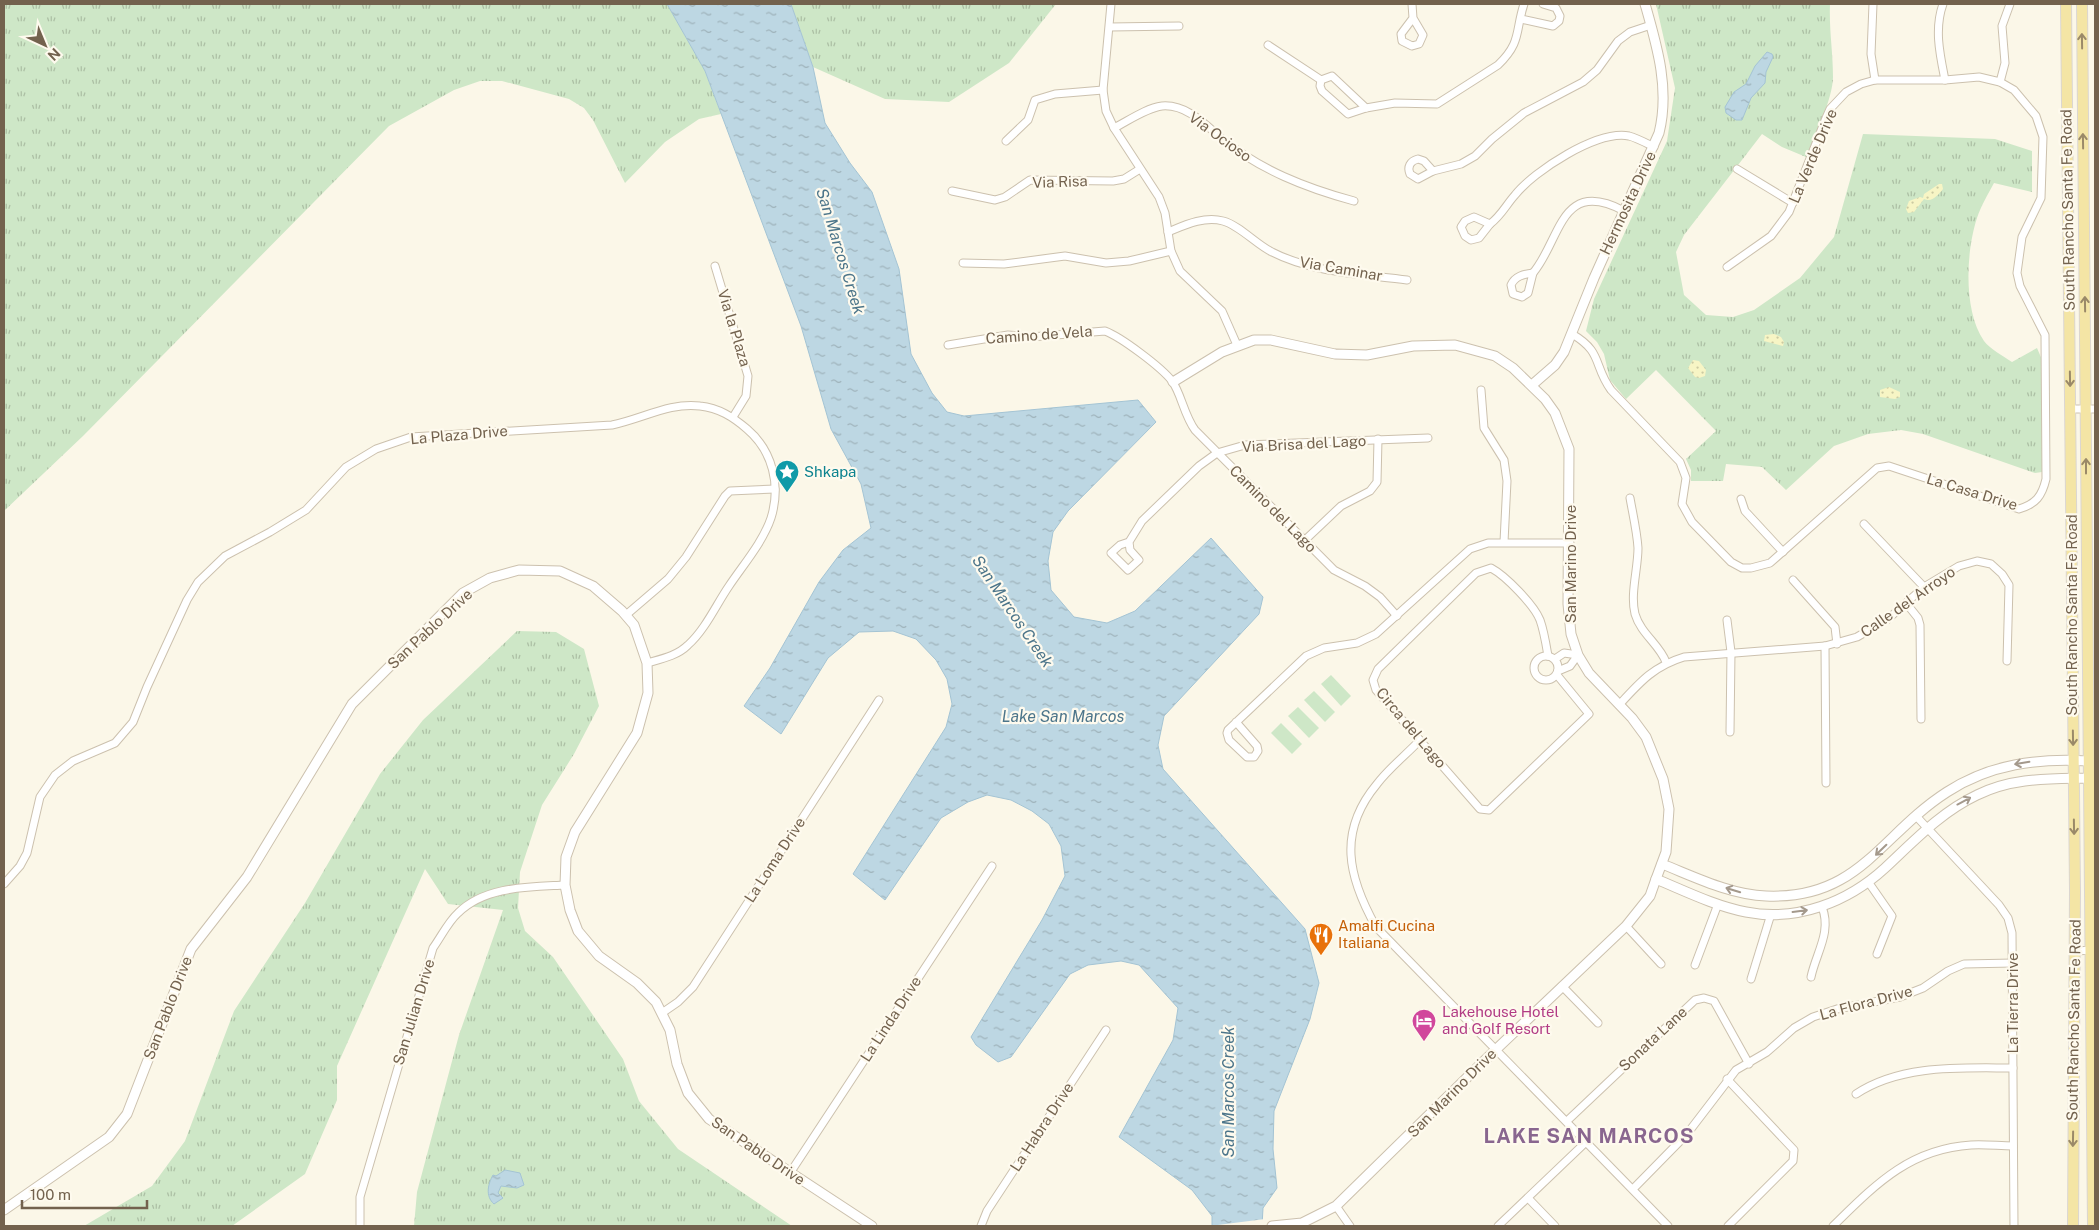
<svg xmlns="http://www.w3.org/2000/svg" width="2099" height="1230" font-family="'Public Sans',sans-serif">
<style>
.grass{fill:url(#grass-tufts)}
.sand{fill:url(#sand-dots)}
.pitch{fill:#cee7c7}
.water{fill:url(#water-ripples);stroke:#a4c4d4}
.pier{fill:#fbf7e8}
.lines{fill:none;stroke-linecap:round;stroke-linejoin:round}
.minor-casing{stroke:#ccc1ae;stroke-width:9}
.tertiary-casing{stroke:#ccc1ae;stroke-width:11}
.primary-casing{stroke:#dbd6d1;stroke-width:12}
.minor{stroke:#fff;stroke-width:7}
.tertiary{stroke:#fff;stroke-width:9}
.primary{stroke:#f4e5a5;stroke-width:10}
.oneway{stroke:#9a8968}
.oneway2{stroke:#a4998c}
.labels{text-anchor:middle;stroke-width:4.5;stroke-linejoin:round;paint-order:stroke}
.street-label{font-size:15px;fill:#73624e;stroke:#fefaee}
.culture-label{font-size:15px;fill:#0d838f;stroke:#fefaee;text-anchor:start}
.food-label{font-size:15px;fill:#c56008;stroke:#fefaee;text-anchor:start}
.hotel-label{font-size:15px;fill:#b23c85;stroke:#fefaee;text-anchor:start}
.water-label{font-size:16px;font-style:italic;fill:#4c758a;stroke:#fefaee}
.district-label{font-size:20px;font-weight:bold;letter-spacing:1px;fill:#89668f;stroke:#fefaee}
</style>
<defs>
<pattern id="grass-tufts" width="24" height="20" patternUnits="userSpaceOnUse" patternTransform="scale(1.25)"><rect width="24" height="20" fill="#cee7c7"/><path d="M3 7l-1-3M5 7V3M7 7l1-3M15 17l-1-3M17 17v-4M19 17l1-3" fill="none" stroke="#acbfa4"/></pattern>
<pattern id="sand-dots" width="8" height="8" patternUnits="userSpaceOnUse" patternTransform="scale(1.25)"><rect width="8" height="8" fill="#f7f5c5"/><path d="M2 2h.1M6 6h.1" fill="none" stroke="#cccaa2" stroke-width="1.8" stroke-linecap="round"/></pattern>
<pattern id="water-ripples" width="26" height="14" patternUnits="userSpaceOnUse" patternTransform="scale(1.25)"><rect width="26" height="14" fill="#bdd7e3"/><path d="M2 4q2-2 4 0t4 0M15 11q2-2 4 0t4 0" fill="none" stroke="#9eb2ba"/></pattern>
</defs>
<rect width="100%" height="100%" fill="#fbf7e8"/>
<g class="grass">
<polygon points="4,4 667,4 705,71 721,114 699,119 665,142 625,183 593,120 584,108 569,99 502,81 480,81 454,90 389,126 83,436 4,511"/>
<polygon points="791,4 1056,4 1009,63 949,102 885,99 813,67"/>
<path d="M1656,4H1830C1829,30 1833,52 1833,77C1833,97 1815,138 1806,157L1782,147L1762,134L1684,235L1676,252L1684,295L1706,315L1733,317L1754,310L1800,278L1834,237L1863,134L1995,139L2032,151V192L1994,183C1988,194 1981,206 1977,218C1966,251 1963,311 1984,341C1990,349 2003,356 2012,362L2037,348L2043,362L2042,472L2035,473L1923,434L1901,430L1868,434L1834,446L1786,490L1762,467L1726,464L1723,481H1691V470L1686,459L1716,431L1656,370L1626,399L1610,380L1604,354L1597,342L1586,331L1594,299L1667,141L1675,88Z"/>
<polygon points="517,631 556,632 584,649 599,706 574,754 542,805 520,872 518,908 525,931 553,957 623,1059 639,1101 678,1149 792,1226 414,1226 417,1192 459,1035 503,910 448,904 425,869 337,1066 337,1100 305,1174 232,1226 84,1226 152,1186 185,1141 234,1011 305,903 380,774 423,720"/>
</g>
<g class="sand">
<path d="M1939,184H1942L1943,189C1938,195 1932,203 1924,199L1914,212L1908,213L1906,209L1909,201L1920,197L1923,198L1924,194Z"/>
<polygon points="1774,334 1781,337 1784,342 1783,346 1764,341 1765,335"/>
<polygon points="1693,360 1699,361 1706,370 1705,376 1699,378 1695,377 1688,368"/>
<polygon points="1889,387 1900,392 1900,397 1895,399 1880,397 1880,390"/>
</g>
<g class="pitch">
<polygon points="1331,675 1351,696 1341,706 1321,684"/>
<polygon points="1314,691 1335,712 1325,722 1304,700"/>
<polygon points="1298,707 1319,728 1309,738 1288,716"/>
<polygon points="1281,723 1302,744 1292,754 1271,733"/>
</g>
<g class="water">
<polygon points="667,4 791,4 813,67 825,123 850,163 872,192 899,269 911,354 932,393 947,412 964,416 1138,400 1156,422 1068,511 1053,532 1048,561 1051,590 1074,617 1107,623 1135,611 1211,538 1263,597 1259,614 1164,716 1158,745 1163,769 1305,929 1319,983 1310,1019 1274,1111 1273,1149 1277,1188 1263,1208 1262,1226 1212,1226 1212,1216 1192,1190 1119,1137 1173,1040 1178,1008 1139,965 1121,961 1088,965 1070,974 1011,1057 998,1062 976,1045 971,1037 1042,920 1065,876 1061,846 1049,824 1032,811 1011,800 987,795 968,802 941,818 885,900 853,874 946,727 952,704 947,679 936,660 916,639 893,631 859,632 828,658 781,734 744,706 770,668 819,582 843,550 871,528 861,484 831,429 801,326 705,71"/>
<polygon points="1767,52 1772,54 1773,57 1766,72 1765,83 1751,98 1742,120 1736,120 1726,113 1725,107 1734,92 1746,84 1755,66"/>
<path d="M505,1170L520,1173L524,1185L517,1188L501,1186L498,1193L503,1198L494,1204C485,1196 488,1184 493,1175L496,1176Z"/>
</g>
<polygon class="pier" points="1265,1219 1265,1226 1210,1226"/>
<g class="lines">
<defs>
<g id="minor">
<polyline points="1111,4 1103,90 1106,111 1114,128 1159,197 1165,213 1171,251 1180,271 1222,311 1237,345"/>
<polyline points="1412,4 1413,18 1423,35 1419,44 1412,46 1402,41 1401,34 1413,18"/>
<polyline points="1873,4 1871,54 1875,80"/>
<path d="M1943,4C1934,29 1940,55 1945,80"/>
<polyline points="1521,19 1553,26 1559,21 1560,16 1556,8 1543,4"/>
<polyline points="1110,27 1179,26"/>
<polyline points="1268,45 1321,80"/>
<path d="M1321,80L1320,86L1322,91L1348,114L1366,108L1395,103L1437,104L1498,65C1522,42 1515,31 1524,4"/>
<polyline points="1321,80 1332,76 1366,108"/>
<polyline points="2000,82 2005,63 2002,26 2010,4"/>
<path d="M1114,128C1128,121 1146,108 1162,106C1186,104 1205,124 1221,138C1260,170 1306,188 1354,201"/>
<polyline points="1006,141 1028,120 1035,100 1055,94 1103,90"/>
<path d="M1418,159L1424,161L1433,171L1418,179L1410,174C1407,167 1410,161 1418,159Z"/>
<polyline points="1737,169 1793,203"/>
<polyline points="1433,171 1461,164 1475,156 1492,139 1524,113 1583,82 1597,70 1618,41 1630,32 1651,25"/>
<polyline points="952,191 995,200 1005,197 1030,180 1113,181 1124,179 1140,169"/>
<polygon points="1474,217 1490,224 1479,238 1471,240 1465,236 1461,227 1465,221"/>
<path d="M1490,224C1501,216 1506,205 1515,195C1534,171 1597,130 1629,136C1637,138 1646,143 1654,147"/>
<path d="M1168,232C1185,225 1204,216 1223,221C1239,225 1257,245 1272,252C1313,273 1362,274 1407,280"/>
<polyline points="963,263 1004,264 1065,256 1106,263 1129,261 1171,251"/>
<polyline points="715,266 748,376 746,396 733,417"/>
<path d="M1533,273C1561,240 1560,177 1624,211"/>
<path d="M1533,273L1528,293L1522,297L1513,294L1511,285C1515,276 1524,274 1533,273Z"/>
<path d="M1572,334C1603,352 1593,365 1611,390L1680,462L1686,478L1682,504L1692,522L1731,562L1742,568H1751L1770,563L1877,468L1889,466L2019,509C2036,504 2042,496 2046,479L2045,335L2020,286L2017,273L2022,237L2041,198L2043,137L2036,116L2014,90L2000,82L1979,77L1945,80H1875L1861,84L1846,92L1830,109L1826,118L1789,212L1771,236L1727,267"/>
<path d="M948,345L1008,335L1031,337L1105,331C1121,337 1161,367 1172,381C1181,393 1184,415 1195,430L1334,570L1365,586L1380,597L1397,616"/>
<polyline points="1481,390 1484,428 1504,460 1507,481 1504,542"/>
<polyline points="2071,409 2095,409"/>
<path d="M1630,498C1633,515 1637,532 1638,548C1638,569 1630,594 1635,614C1641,634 1659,644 1666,662"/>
<polyline points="1741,499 1745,511 1783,552"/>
<polyline points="1864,524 1924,587"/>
<polyline points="1304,541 1341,506 1370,491 1377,482 1378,439"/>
<polyline points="1129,542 1130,550 1139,560 1128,570 1111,553 1120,545 1129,542 1142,521 1199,466 1217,453 1245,445 1428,438"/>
<polyline points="1793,580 1835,627 1837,644"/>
<polyline points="1906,603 1918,618 1920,625 1921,719"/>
<polyline points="626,615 668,579 686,557 725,496 730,491 775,489"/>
<polyline points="1727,620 1731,652 1730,732"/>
<polyline points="1825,646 1826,783"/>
<circle cx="1546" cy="668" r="12"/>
<path d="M1548,656C1546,644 1544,631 1540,620C1534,605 1506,576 1491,568L1476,573L1378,669L1373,680L1376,690L1480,809L1489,810L1589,714L1557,675"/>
<polyline points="1555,659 1564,653 1578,655 1570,666 1558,671"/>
<path d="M1619,705C1640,682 1654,666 1684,657L1825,646L1857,637L1888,619L1924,587L1959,566L1977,561L1991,564L2002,574L2009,585L2007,661"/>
<polyline points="1236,722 1257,746 1258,751 1254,757 1247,757 1229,740 1227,733 1228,730 1306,656 1324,648 1357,643 1376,634 1470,549 1488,543 1570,543"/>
<path d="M1420,740C1406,755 1389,768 1377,784C1337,832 1348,877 1376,927L1668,1226"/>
<polyline points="1916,816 1999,905 2008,918 2012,933 2014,1226"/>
<polyline points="1869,883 1892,916 1877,954"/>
<path d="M4,884L20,866L27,853L40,797L55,775L73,761L115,743L133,722L147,687L187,600L198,582L225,556L270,532L306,510L346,467L376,449L411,437L612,425C642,419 670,402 700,406C719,408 733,417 747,429C773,451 781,486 771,518C763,542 743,565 729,586C716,605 705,630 688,645C677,656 661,659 647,663"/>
<polyline points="1626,926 1661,964"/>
<polyline points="2075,951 2094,950"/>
<polyline points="1695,965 1718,904"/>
<path d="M1811,977C1816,953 1832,932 1822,907"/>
<polyline points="1751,979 1771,914"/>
<polyline points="1562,986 1598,1023"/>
<polyline points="662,1013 678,1002 693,987 879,700"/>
<polyline points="1727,1079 1794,1150 1793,1161 1728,1226"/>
<path d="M1856,1094C1901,1064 1961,1068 2013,1068"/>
<polyline points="1567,1121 1695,1000 1704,998 1714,1001 1749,1064"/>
<polyline points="790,1173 992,866"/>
<polyline points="1633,1189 1687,1134 1736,1070 1767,1052 1794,1028 1813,1017 1837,1009 1900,997 1923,988 1948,971 1964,964 2013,963"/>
<polyline points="1528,1198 1555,1226"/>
<polyline points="1336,1206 1350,1226"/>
<path d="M360,1226V1197L433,948C441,937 448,922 458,913C485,886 529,887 565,885"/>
<polyline points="981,1226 987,1211 1106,1030"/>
<polyline points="1498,1226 1586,1142"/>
<path d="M1833,1226C1875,1185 1909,1149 1971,1145C1985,1144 1999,1146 2013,1146"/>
</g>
<g id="tertiary">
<polyline points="1173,382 1222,352 1254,340 1271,340 1335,354 1367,355 1413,346 1455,345 1495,356 1513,368 1545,399 1555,413 1569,449 1568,604 1571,634 1578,655 1589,673 1632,718 1646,737 1663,779 1669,809 1666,852 1656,879 1650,896 1626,926 1487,1058 1336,1206 1302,1223 1272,1226"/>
<path d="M1532,385L1555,365L1564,352L1594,278L1659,133C1670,89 1657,46 1645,4"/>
<path d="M1662,864C1695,877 1731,895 1766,896C1859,900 1880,835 1947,792C1990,764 2038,758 2088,761"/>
<path d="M1656,879C1685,891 1715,906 1746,912C1797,922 1848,902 1885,868C1914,841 1941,812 1977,795C2013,777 2050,779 2089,778"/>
<polyline points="4,1210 109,1137 127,1114 191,949 247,877 352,704 463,593 490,578 519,570 560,571 593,586 622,611 634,625 647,663 648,693 637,733 575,832 566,857 565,885 570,910 578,931 599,956 637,983 656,1002 670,1030 677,1064 688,1093 709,1119 872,1226"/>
</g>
<g id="primary">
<polyline points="2066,4 2075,891 2073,1226"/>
<polyline points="2082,4 2093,1226"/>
</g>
</defs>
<use href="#minor" class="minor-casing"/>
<use href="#tertiary" class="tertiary-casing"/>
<use href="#primary" class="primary-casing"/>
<use href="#minor" class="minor"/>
<use href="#tertiary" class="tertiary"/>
<use href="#primary" class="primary"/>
</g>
<defs><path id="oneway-shaft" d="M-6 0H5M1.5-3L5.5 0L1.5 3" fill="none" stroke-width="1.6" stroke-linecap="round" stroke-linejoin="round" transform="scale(1.25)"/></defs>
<g class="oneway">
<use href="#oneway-shaft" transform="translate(2082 41) rotate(-91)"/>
<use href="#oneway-shaft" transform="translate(2083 141) rotate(-91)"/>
<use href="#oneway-shaft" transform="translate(2085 304) rotate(-91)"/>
<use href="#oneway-shaft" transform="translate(2070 379) rotate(89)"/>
<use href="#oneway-shaft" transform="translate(2086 466) rotate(-90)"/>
<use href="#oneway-shaft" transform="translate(2073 738) rotate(89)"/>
<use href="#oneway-shaft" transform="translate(2074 827) rotate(89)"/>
<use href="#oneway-shaft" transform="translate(2073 1139) rotate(91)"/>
</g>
<g class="oneway2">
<use href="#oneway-shaft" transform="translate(2022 763) rotate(171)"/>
<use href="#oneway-shaft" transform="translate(1964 801) rotate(-28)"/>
<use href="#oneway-shaft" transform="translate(1881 850) rotate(136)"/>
<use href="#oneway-shaft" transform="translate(1733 890) rotate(-163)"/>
<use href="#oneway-shaft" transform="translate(1800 911) rotate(-7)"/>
</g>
<defs>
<symbol id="sight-pin" viewBox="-11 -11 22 30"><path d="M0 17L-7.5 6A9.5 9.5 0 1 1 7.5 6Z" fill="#0f9aa8" stroke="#fefaee"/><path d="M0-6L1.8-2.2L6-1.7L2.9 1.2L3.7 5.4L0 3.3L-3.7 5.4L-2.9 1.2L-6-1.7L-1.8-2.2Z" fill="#fff"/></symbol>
<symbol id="restaurant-pin" viewBox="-11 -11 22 30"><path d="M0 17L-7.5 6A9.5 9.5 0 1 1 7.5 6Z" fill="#e8710a" stroke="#fefaee"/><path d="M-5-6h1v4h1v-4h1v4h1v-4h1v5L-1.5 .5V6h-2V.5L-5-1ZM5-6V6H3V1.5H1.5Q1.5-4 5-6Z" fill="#fff"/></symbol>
<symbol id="hotel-pin" viewBox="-11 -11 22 30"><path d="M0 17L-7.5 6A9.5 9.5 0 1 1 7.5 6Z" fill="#d1479c" stroke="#fefaee"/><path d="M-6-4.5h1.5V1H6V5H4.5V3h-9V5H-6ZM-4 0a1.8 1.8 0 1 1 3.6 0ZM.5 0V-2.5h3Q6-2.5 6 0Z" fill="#fff"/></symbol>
</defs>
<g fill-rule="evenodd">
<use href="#sight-pin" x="773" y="458" width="28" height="38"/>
<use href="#restaurant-pin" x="1307" y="921" width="28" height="38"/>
<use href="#hotel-pin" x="1410" y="1007" width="28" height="38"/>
</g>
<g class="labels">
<g class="street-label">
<text transform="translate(1220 137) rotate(36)" y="5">Via Ocioso</text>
<text transform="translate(1813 156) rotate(-67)" y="5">La Verde Drive</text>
<text transform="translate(1060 182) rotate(-2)" y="5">Via Risa</text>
<text transform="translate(1628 203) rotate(-65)" y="5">Hermosita Drive</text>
<text transform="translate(2068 210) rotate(-91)" y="5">South Rancho Santa Fe Road</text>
<text transform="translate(1341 269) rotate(10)" y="5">Via Caminar</text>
<text transform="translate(734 328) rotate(73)" y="5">Via la Plaza</text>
<text transform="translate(1039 335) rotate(-4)" y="5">Camino de Vela</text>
<text transform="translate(459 435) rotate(-5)" y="5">La Plaza Drive</text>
<text transform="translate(1304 444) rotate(-3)" y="5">Via Brisa del Lago</text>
<text transform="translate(1972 492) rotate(17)" y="5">La Casa Drive</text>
<text transform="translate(1273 509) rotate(45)" y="5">Camino del Lago</text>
<text transform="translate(1571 564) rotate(-90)" y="5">San Marino Drive</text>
<text transform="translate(1908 602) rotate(-35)" y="5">Calle del Arroyo</text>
<text transform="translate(2072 615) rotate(-90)" y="5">South Rancho Santa Fe Road</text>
<text transform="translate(430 629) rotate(-43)" y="5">San Pablo Drive</text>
<text transform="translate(1411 728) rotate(50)" y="5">Circa del Lago</text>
<text transform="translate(775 860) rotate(-57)" y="5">La Loma Drive</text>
<text transform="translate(1866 1003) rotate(-15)" y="5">La Flora Drive</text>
<text transform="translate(2013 1003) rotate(-90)" y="5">La Tierra Drive</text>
<text transform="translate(168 1008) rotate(-69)" y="5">San Pablo Drive</text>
<text transform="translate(414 1012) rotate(-73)" y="5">San Julian Drive</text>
<text transform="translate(891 1019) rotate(-57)" y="5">La Linda Drive</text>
<text transform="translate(2074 1020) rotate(-89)" y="5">South Rancho Santa Fe Road</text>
<text transform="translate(1653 1039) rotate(-43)" y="5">Sonata Lane</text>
<text transform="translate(1452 1093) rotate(-45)" y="5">San Marino Drive</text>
<text transform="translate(1042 1127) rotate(-57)" y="5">La Habra Drive</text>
<text transform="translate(758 1151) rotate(34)" y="5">San Pablo Drive</text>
</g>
<g class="culture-label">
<text x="804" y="477">Shkapa</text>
</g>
<g class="food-label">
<text x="1338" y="931">Amalfi Cucina<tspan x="1338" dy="17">Italiana</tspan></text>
</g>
<g class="hotel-label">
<text x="1442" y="1017">Lakehouse Hotel<tspan x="1442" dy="17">and Golf Resort</tspan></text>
</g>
<g class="water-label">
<text transform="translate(841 251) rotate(73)" y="6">San Marcos Creek</text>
<text transform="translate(1013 611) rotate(56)" y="6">San Marcos Creek</text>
<text x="1063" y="722">Lake San Marcos</text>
<text transform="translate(1228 1092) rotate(-90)" y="6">San Marcos Creek</text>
</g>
<g class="district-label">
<text x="1589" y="1143">LAKE SAN MARCOS</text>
</g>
</g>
<rect width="2099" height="1230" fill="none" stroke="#73624e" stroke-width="10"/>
<g transform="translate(45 45) rotate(136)" stroke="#fefaee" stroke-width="4" paint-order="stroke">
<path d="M0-4L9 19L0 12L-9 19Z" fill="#73624e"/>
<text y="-8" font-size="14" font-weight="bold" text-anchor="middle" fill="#73624e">N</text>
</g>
<path d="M22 1200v8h125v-8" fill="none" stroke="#73624e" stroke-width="2.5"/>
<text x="30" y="1200" font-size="15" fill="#73624e" stroke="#fefaee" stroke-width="4" paint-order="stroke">100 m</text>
</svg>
